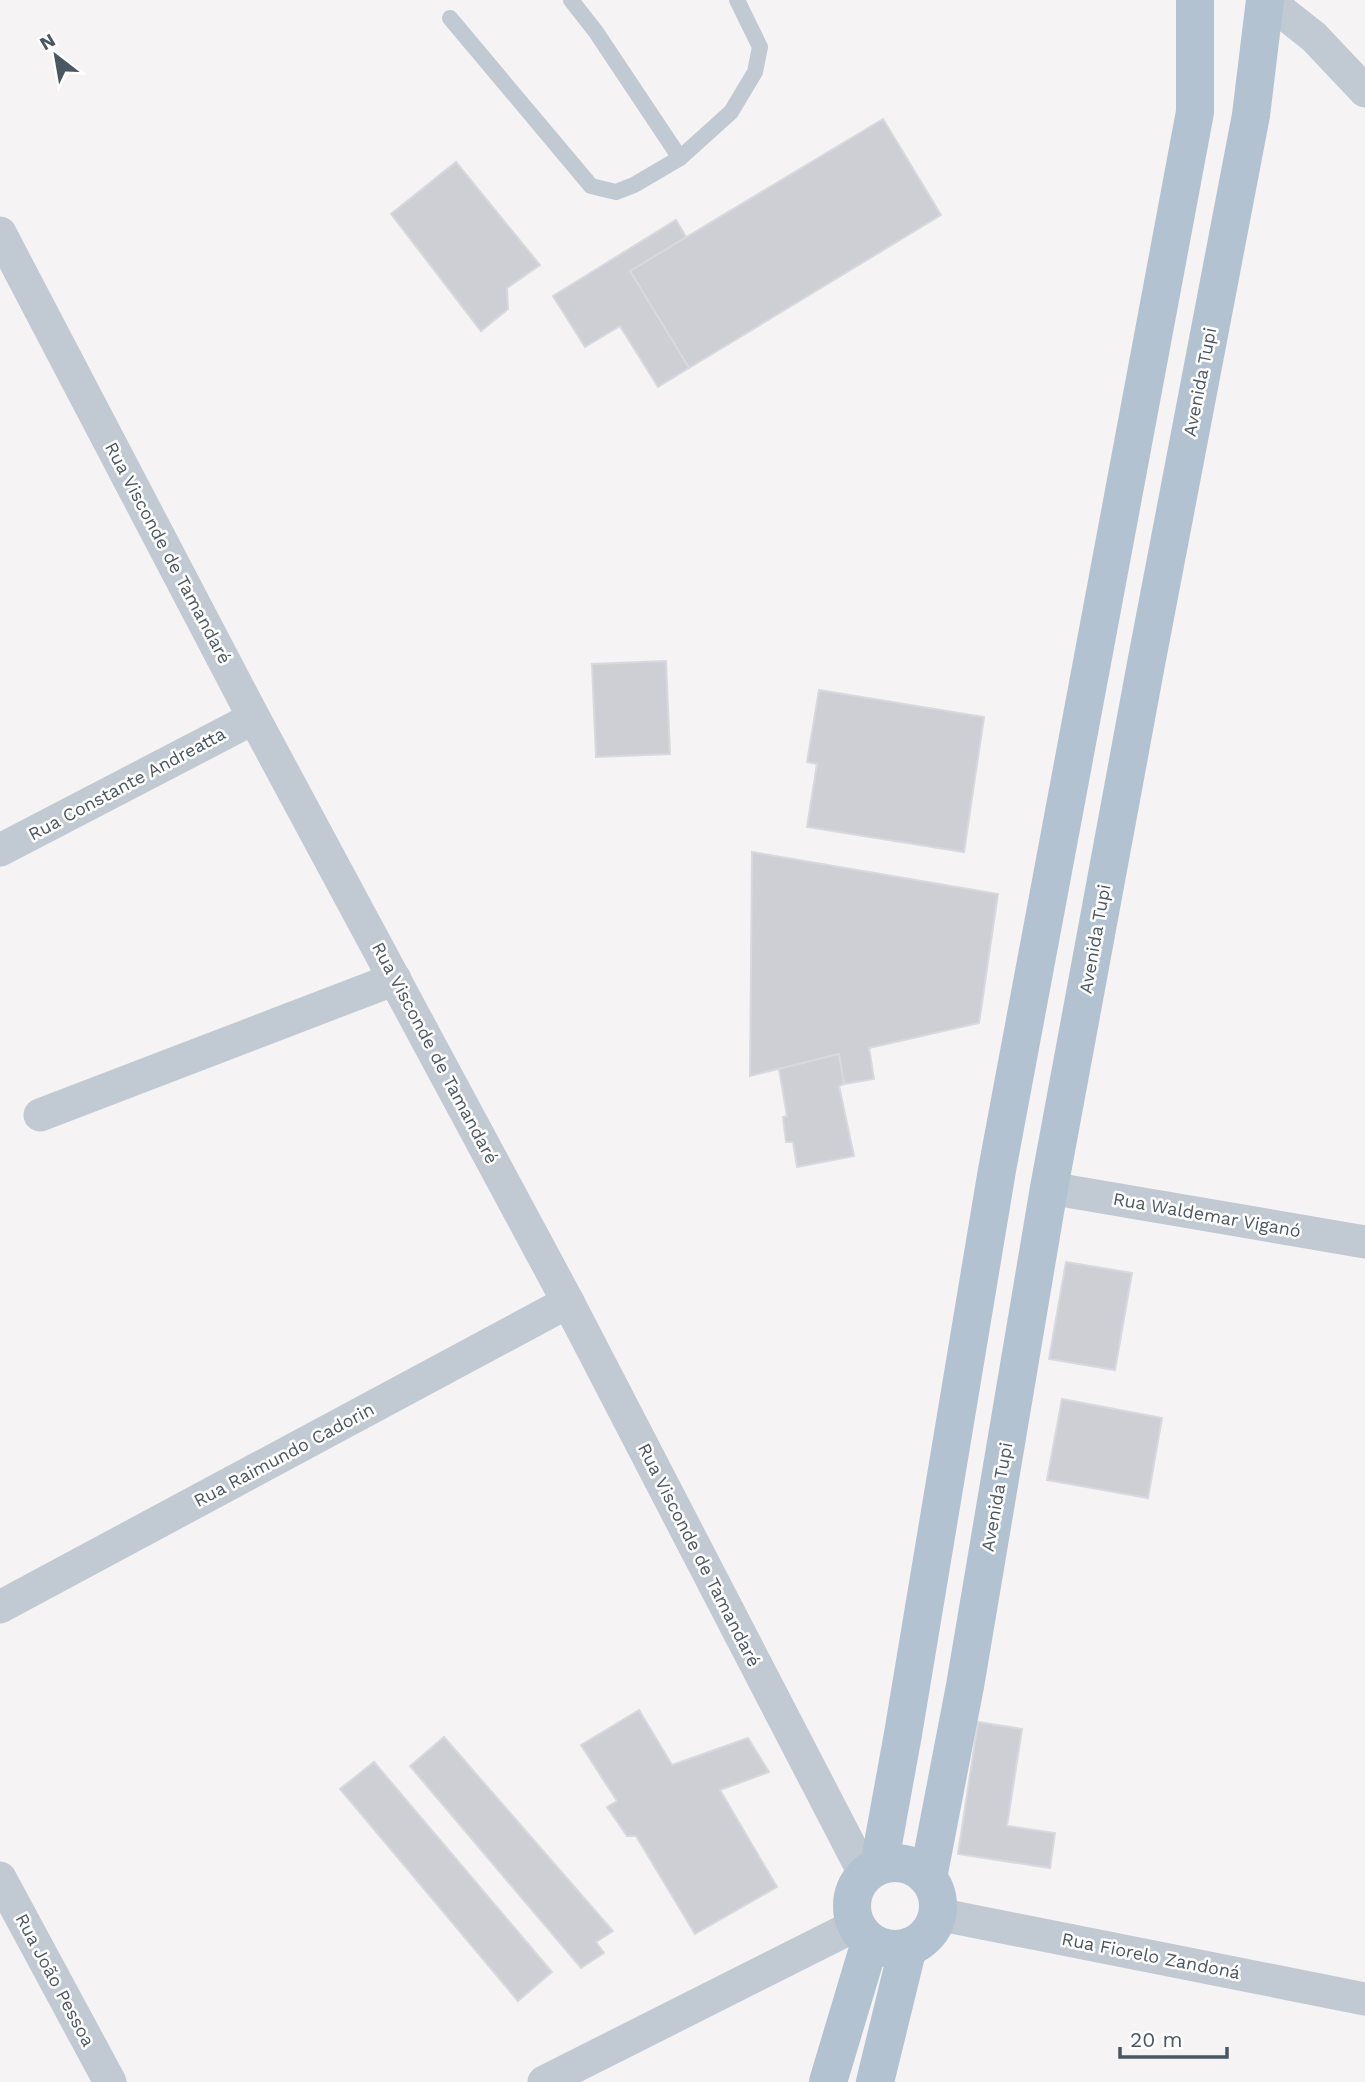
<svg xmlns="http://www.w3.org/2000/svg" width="1365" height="2082" font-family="'Work Sans',sans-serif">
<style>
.building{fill:#cdcfd5;stroke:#d7d9de;stroke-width:2}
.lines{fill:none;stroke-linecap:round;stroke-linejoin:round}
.service{stroke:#c1cad2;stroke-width:16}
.minor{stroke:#c1cad2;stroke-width:33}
.primary{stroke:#b3c2d1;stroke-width:38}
.labels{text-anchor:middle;stroke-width:5;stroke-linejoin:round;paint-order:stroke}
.street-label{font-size:18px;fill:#4a5661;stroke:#fff}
</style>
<rect width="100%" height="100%" fill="#f5f3f3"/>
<g class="building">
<polygon points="883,119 941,215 689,368 630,271"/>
<polygon points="456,162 540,265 507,288 508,309 481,331 391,214"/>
<polygon points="676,220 686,237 630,271 689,368 658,387 620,326 585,347 553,296"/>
<polygon points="666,661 670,754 596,757 592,664"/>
<polygon points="819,690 984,717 964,852 807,827 817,764 807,762"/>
<polygon points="752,852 998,894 979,1023 869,1048 874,1079 844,1084 839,1054 750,1076"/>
<polygon points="839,1054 844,1084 839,1086 854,1156 797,1167 793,1142 786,1142 783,1117 787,1116 779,1069"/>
<polygon points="1066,1262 1132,1273 1115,1370 1049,1359"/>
<polygon points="1062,1399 1162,1418 1148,1498 1047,1480"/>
<polygon points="639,1710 672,1765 748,1738 769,1772 720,1790 777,1887 695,1934 636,1836 627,1836 607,1807 617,1801 581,1745"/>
<polygon points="978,1722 1022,1729 1007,1826 1055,1833 1050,1868 958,1854"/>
<polygon points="444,1737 613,1931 596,1942 604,1953 581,1968 410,1766"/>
<polygon points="374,1762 552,1972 518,2001 340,1789"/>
</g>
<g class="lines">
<g class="service">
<polyline points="571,0 596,32 680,158"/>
<polyline points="450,18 591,186 616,192 634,185 680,158 731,112 755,72 760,47 737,0"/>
</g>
<g class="minor">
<polyline points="1267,0 1314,37 1365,91"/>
<polyline points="0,233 254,718 568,1302 865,1875"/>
<polyline points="0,850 254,718"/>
<polyline points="40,1115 395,979"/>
<polyline points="1049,1188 1365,1242"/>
<polyline points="0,1607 568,1302"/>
<polyline points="0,1878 110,2082"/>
<polyline points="937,1914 1365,1999"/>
<polyline points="544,2082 856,1925"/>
</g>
<g class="primary">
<circle cx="895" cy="1906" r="43"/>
<polyline points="879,1866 903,1734 997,1170 1195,112 1195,0"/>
<polyline points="928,1878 965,1686 1049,1188 1146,664 1251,115 1265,0"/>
<polyline points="828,2082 870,1942"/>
<polyline points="875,2082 908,1947"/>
</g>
</g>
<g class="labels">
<g class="street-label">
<text transform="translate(1200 382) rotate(-79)" y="6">Avenida Tupi</text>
<text transform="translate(168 553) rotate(62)" y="6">Rua Visconde de Tamandaré</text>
<text transform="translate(127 784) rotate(-28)" y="6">Rua Constante Andreatta</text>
<text transform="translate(1095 939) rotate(-80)" y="6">Avenida Tupi</text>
<text transform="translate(435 1053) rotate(62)" y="6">Rua Visconde de Tamandaré</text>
<text transform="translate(1207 1215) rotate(10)" y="6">Rua Waldemar Viganó</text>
<text transform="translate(284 1455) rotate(-28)" y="6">Rua Raimundo Cadorin</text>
<text transform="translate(997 1497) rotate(-80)" y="6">Avenida Tupi</text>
<text transform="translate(699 1555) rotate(63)" y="6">Rua Visconde de Tamandaré</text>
<text transform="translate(1151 1956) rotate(11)" y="6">Rua Fiorelo Zandoná</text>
<text transform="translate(55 1980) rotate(62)" y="6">Rua João Pessoa</text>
</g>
</g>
<g transform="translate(56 56) rotate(329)" stroke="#ffffff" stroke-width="5" paint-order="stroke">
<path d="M0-5L12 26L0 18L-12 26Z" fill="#4a5661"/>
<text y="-10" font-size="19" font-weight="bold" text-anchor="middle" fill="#4a5661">N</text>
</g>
<path d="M1120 2047v10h107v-10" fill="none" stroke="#4a5661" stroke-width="3.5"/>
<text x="1130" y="2047" font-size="21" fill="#4a5661" stroke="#ffffff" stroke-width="5" paint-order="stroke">20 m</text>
</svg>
